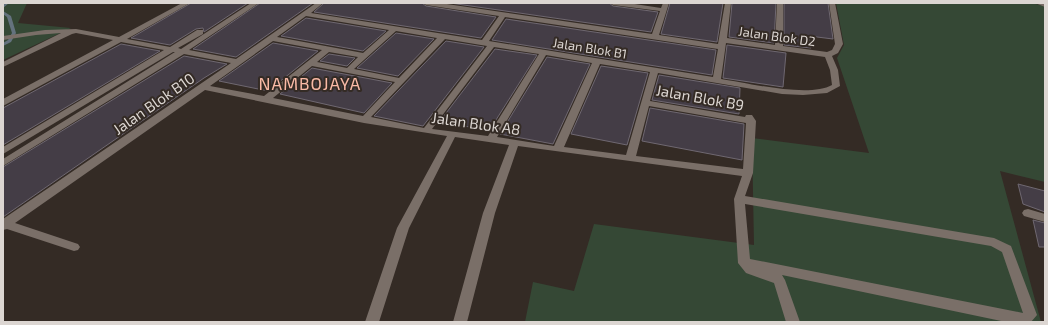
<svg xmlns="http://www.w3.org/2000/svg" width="1048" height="325" font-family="'Exo 2',sans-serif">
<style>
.green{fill:#354835}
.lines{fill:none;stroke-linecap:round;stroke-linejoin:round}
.stream{fill:#64727e;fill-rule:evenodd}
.building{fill:#443d46;stroke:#6f6871}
.minor{fill:#7a6f68;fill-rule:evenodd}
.labels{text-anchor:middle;stroke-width:4;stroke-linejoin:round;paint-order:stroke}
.far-street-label{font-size:13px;fill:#dcd6d2;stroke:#342b25}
.street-label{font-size:15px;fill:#dcd6d2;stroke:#342b25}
.quarter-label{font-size:17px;letter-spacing:1px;fill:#fabaa6;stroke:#342b25}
</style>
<rect width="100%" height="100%" fill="#342b25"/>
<g class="green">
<polygon points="3,3 27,3 18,23 71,28 3,60"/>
<polygon points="836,3 1031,3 1045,6 1045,182 1000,171 1041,322 525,322 533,282 574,291 594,224 754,245 752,138 869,153 837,58 844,45"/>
</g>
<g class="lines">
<g class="stream">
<polygon points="5,3 9,3 3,8 3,5"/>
<polygon points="3,11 11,16 16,33 11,42 3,46 3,43 8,40 12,33 7,17 3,14"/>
</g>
</g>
<g class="building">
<polygon points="191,3 248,3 204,32 203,28 196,29 170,45 131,38"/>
<polygon points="260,3 313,3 236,57 193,49"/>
<polygon points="324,3 422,3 426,6 496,17 481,38 314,12"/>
<polygon points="450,3 609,3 613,6 658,12 651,32"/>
<polygon points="670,3 723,3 717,42 661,34"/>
<polygon points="732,3 776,3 774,43 729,37"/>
<polygon points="784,3 828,3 833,39 809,36 811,48 784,45"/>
<polygon points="306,18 386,31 363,51 281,36"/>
<polygon points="506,19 716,50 712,75 492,40"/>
<polygon points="396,33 434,39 398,76 357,68"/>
<polygon points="446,41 484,47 423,126 374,116"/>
<polygon points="273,43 318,51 268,91 219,81"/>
<polygon points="121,44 160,51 3,145 3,108"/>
<polygon points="727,45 786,53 783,87 723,78"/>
<polygon points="495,49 537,55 489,131 440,121"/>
<polygon points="329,54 355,58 347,66 320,61"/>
<polygon points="184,56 227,64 204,78 3,217 3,167"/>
<polygon points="547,57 590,64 553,144 500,134"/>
<polygon points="601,66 648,73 627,145 571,134"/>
<polygon points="312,68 392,83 364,113 280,94"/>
<polygon points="659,75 740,88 739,114 652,100"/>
<polygon points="650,108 744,124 742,160 642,141"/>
<polygon points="1018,184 1045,191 1045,212 1023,204"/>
<polygon points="1033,220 1045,223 1045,247 1039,247"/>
</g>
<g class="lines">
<g class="minor">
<path d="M182,3H190L127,39L170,47L197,30H203V34L178,48L181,49L251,3H259L189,50L236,59L316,3H323L311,13L482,40L499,16L426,5L423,3H440L652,34L660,11L613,5L610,3H628L661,8L663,3H669L659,35L718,44L725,3H731L727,38L775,45L777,3H783V46L827,52L832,50L835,44L829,3H835L843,44L838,53L832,56L838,70L840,86L827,93L803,95L782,94L658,73L650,101L745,117L746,115H752L756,121L753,173L745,196L994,238L1011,246L1037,315L1031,322H1006L782,275L785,280L800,322H786L774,283L746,273L738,263L734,199L742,176L518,146L495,213L467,322H453L483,213L509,145L455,137L409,228L379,322H365L397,228L447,136L364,123L205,90L15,223L78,244L80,247L78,250L74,251L7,229L3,230V219L231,63L184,54L3,166V159L175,52H173L3,154V147L164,50L121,42L3,106V99L113,40L76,33L72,34L3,67V62L61,33L36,35L3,40V36L45,30L76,29L119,37ZM306,16L389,30L363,53L277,37ZM505,17L718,49L713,77L489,41ZM396,31L437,38L399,78L354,69ZM445,39L487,46L424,128L371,117ZM273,41L322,50L264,96L210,86ZM726,43L825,57L830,70L832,85C809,98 748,83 721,79ZM494,47L539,54L488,136L432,129ZM329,52L358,57L347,68L317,62ZM546,55L592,63L554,146L497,137ZM600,64L650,72L626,155L564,147ZM312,66L395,82L363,116L273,98ZM649,106L746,123L743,169L636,156ZM745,204L991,246L1002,252L1023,313L750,259Z"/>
<polygon points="1035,3 1045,3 1045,7"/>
<polygon points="1028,209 1045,214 1045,222 1024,216 1022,213 1024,210"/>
</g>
</g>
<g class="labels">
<g class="far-street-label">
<text transform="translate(777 36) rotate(8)" y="5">Jalan Blok D2</text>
<text transform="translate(590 48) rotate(9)" y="5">Jalan Blok B1</text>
</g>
<g class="street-label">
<text transform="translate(700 98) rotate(10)" y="5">Jalan Blok B9</text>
<text transform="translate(154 104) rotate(-35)" y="5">Jalan Blok B10</text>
<text transform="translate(476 124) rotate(8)" y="5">Jalan Blok A8</text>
</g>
<g class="quarter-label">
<text x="310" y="90">NAMBOJAYA</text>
</g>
</g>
<rect width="1048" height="325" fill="none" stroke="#dcd6d2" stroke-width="8"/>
</svg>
